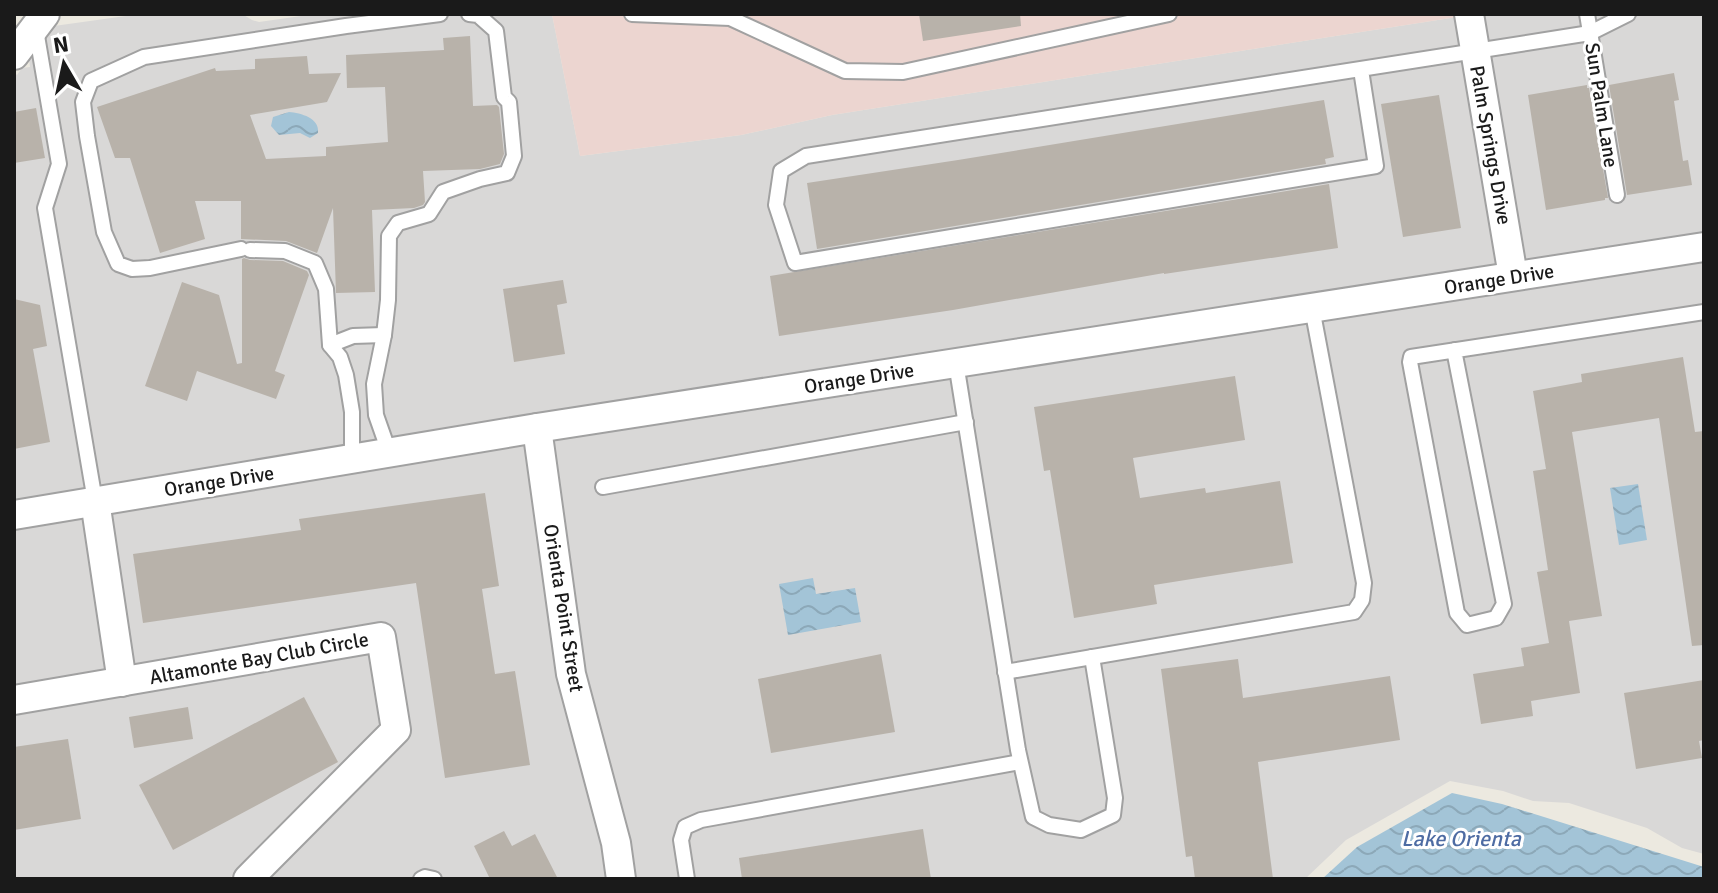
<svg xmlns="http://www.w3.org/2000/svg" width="1718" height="893" font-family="Signika,sans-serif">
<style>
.residential{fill:#d9d8d7}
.commercial{fill:#ecd5d0}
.water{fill:url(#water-waves)}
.building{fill:#b8b2aa}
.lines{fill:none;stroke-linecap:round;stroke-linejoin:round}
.lane-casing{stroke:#a1a1a1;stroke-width:18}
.street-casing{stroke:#a1a1a1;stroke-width:32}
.lane{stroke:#fff;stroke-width:14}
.street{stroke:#fff;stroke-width:28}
.labels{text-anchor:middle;stroke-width:6;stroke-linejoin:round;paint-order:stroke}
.street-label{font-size:20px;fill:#1a1a1a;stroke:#fff}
.water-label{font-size:22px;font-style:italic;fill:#4e6ca3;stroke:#fff}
</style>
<defs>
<pattern id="water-waves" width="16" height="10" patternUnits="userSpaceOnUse" patternTransform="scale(2)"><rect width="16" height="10" fill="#a3c4d7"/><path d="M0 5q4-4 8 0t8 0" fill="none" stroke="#8ca8b8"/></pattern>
</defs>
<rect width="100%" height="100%" fill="#ece9e0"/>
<g class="residential">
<polygon points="140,14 242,14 252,20 259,22 315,14 552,14 580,156 741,135 832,115 1457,17 1499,264 535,413 14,500 14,72 17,75 22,68 30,67 29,59 54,26"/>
<polygon points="1482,14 1704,14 1704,232 1524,260"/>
<polygon points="1704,261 1704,854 1682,848 1647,828 1569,803 1533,801 1503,791 1450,781 1346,840 1305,879 634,879 584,672 552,440"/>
<polygon points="527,444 608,879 268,879 404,741 393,635 378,623 132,666 110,513"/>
<polygon points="85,517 107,670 14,686 14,529"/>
<polygon points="371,653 382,724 229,879 14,879 14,715"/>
</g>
<polygon class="commercial" points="552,14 1456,14 1457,17 832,115 741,135 580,156"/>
<g class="water">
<path d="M289,112C301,113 320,118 318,133L310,138L300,133L279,135L271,126L273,117Z"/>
<polygon points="1638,484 1647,540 1619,545 1610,488"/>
<polygon points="813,578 816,594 855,588 861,622 788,635 779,584"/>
<polygon points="1452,793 1502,804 1704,867 1704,879 1322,879 1357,847"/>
</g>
<g class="building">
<polygon points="919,14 1020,14 1021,26 923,41"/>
<polygon points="470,36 473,106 497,105 499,107 504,154 500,164 480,169 423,171 425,202 423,205 414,208 372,210 375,292 336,293 333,208 317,253 286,241 241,239 241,201 195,201 205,239 160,253 130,158 115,158 97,107 215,68 216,71 255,69 255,59 307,56 309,74 341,73 327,102 250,115 266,159 326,156 326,147 388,142 385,87 347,88 346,55 444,50 443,38"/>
<polygon points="1674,73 1679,100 1674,101 1683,161 1688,160 1692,185 1627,195 1609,85"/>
<polygon points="1587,85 1587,88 1589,88 1608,198 1605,198 1605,200 1546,210 1528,95"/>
<polygon points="1439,95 1461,228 1403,237 1381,104"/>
<polygon points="1324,100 1334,157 1325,159 1326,164 817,249 807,183 958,160"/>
<polygon points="36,108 45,158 14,163 14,112"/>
<polygon points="1329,184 1338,248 1164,274 1164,273 953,310 779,336 770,276"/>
<polygon points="244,258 250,260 283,261 307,271 309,275 275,371 285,375 276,399 197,371 187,401 145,386 182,282 219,295 237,364 242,363 242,259"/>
<polygon points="563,280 567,303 557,305 565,354 514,362 503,289"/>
<polygon points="14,299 40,305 47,346 33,349 50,442 14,449"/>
<polygon points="1683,357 1695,432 1704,431 1704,645 1692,646 1659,418 1572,432 1602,616 1569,621 1580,693 1531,701 1533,716 1481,724 1473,674 1524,666 1521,648 1549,643 1537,572 1548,570 1533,471 1546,469 1533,391 1582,382 1581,374"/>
<polygon points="1235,376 1245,440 1133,458 1140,498 1205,488 1206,493 1280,481 1293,563 1154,585 1157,604 1074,618 1050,470 1044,471 1034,407"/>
<polygon points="485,493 499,586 482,589 495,674 515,671 530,765 445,778 416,583 143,623 133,554 301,530 299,519"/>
<polygon points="881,654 895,732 771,753 758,679"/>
<polygon points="1238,659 1243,698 1390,676 1400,740 1258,762 1273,879 1195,879 1192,856 1186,857 1161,669"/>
<polygon points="1704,680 1704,740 1699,741 1702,758 1636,769 1624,693"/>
<polygon points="304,697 338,762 173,850 139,785"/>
<polygon points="188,707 193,739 134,748 129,717"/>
<polygon points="68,739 81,819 14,830 14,747"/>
<polygon points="923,829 931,879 742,879 739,858"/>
<polygon points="504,831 512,846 535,834 558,879 490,879 474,846"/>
</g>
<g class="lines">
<defs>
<g id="lane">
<polyline points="632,14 730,18 845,71 903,72 1169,14"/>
<polyline points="1587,14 1617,195"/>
<polyline points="36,30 59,164 45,208 95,501"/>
<polyline points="1361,70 1376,166 795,263 776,205 781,171 806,156 1590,33 1628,14"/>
<polyline points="241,249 150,268 132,269 118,264 104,232 87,136 83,102 91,81 144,57 346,26 440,14"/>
<polyline points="250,250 285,251 315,263 326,289 330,345 340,357 346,375 352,412 352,459"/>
<polyline points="330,345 353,336 384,335"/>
<polyline points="1454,350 1504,604 1496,618 1467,625 1457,613 1410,362 1411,357 1704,312"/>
<polyline points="956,363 1018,750 1033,817 1049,825 1081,830 1113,815 1115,798 1092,657"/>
<polyline points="389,452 376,415 374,384 384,335 388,300 389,236 398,223 429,214 443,192 480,179 507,173 514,156 509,102 504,97 496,31 478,15 469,14"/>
<polyline points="603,487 966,422"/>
<polyline points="1005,672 1354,612 1362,600 1364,583 1312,308"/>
<polyline points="421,879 425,877 434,879"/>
<polyline points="687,879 681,840 685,827 701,820 1020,762"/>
</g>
<g id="street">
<polyline points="1469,14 1513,276"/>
<polyline points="14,55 45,14"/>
<polyline points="537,428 571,674 616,843 621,879"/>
<polyline points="95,501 122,682"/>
<polyline points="14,515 537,428 1704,247"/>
<polyline points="14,700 381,637 396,730 248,879"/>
</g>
</defs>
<use href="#lane" class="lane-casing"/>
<use href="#street" class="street-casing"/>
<use href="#lane" class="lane"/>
<use href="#street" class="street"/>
</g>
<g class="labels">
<g class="street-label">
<text transform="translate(1602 105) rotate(81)" y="7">Sun Palm Lane</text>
<text transform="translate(1491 145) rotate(80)" y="7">Palm Springs Drive</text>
<text transform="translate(1499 279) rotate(-9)" y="7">Orange Drive</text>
<text transform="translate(859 378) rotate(-9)" y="7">Orange Drive</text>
<text transform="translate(219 481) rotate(-9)" y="7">Orange Drive</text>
<text transform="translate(564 608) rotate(81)" y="7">Orienta Point Street</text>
<text transform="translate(259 658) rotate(-10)" y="7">Altamonte Bay Club Circle</text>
</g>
<g class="water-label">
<text x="1461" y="846">Lake Orienta</text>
</g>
</g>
<rect width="1718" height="893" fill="none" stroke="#1a1a1a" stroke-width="32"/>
<g transform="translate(64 64) rotate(351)" stroke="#ffffff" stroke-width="6" paint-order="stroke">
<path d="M0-6L14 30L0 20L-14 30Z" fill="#1a1a1a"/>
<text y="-12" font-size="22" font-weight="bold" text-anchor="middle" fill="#1a1a1a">N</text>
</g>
</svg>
